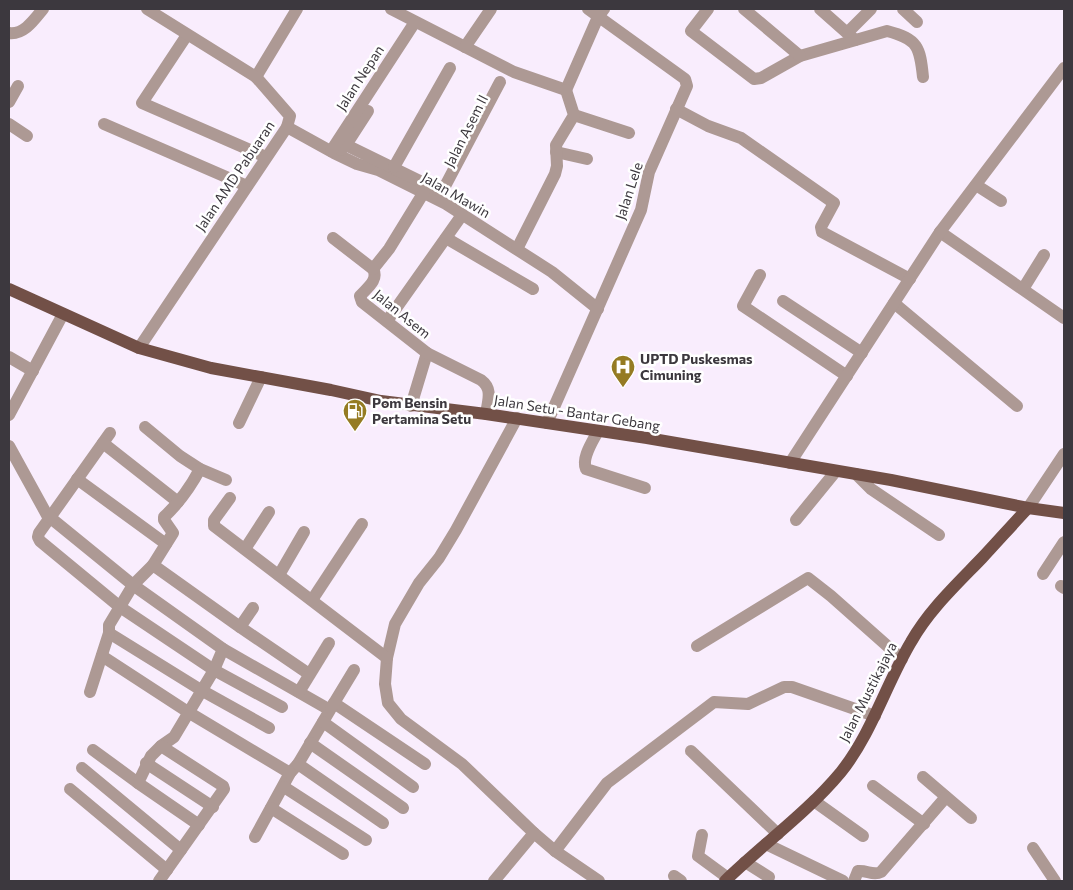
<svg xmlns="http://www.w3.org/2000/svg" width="1073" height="890" font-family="Commissioner,sans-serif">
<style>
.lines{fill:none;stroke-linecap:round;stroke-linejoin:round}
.minor{stroke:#ad9994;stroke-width:12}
.major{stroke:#725047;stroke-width:12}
.labels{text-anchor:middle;stroke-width:5;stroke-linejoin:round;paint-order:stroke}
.street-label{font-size:14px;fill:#3c383e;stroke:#fff}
.poi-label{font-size:14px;font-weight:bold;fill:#3c383e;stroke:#fff;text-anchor:start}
</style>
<rect width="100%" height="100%" fill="#f9edfd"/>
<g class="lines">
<g class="minor">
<polyline points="391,9 514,72 566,90"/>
<path d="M708,9L691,31L754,79L761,78L800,56L887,31C918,39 920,47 923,77"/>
<polyline points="744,9 800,56"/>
<polyline points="820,9 855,40"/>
<polyline points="903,9 917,22"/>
<polyline points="848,32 871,9"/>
<path d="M9,33C24,35 34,20 43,9"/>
<polyline points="187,35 142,103 266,157"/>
<polyline points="465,47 491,9"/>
<polyline points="256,77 297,9"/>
<polyline points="566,90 598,17 604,9"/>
<polyline points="9,102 18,86"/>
<polyline points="676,109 708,126 741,138 834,203 821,227 822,232 910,279"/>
<polyline points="574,115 629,133"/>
<polyline points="9,124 27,136"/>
<polyline points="104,124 247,186"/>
<polyline points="287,127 334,153 357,164 378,170 446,204 552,272 598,309"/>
<polyline points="346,145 440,191 443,190 500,82"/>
<polyline points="341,150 346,145 368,111"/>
<polyline points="331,151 415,22"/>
<polyline points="556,152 587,159"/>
<polyline points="394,167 450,68"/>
<polyline points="976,185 1001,201"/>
<polyline points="940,232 1064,318"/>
<path d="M333,238L373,269C379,280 367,288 360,296L362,302L427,353L411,406"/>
<polyline points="446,238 533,289"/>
<polyline points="517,249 555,174 557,166 556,145 574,115 566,90"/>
<polyline points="373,269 389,249 424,192"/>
<polyline points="760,275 743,306 847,376"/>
<polyline points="1023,289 1044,255"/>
<polyline points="783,301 862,353"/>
<polyline points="894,303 1017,406"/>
<polyline points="387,321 462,215"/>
<polyline points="139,348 287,127 290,116 256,77 147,9"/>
<path d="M427,353L481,380C493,389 488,400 486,414"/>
<polyline points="9,357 33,371"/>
<polyline points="9,415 63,314"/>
<polyline points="517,418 456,530 439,558 419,583 395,624 387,658 385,684 388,703 401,719 462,764 534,833"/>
<polyline points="239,423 261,377"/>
<polyline points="547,423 641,210 649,172 687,86 685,79 588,9"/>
<polyline points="145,427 180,456 200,469 226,480"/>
<path d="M598,431C593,441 581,458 586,469L645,488"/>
<polyline points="110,433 39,533 38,537 40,541 120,607 214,670 282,707"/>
<polyline points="103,443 178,502"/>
<polyline points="9,446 47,515 133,585 223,649 330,710 298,764 290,773 255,837"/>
<polyline points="790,463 940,232 1064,68"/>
<polyline points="856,474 871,489 939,535"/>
<polyline points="77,479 166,544"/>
<polyline points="230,498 214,520 214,526 387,658"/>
<polyline points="1028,508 1064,454"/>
<polyline points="796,520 836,471"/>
<polyline points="245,549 269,512"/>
<path d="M153,565L173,533L164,520V517C179,503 191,486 200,469"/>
<polyline points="1043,574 1064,542"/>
<polyline points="279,575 304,532"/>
<polyline points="1061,586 1064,588"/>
<polyline points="312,600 362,524"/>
<polyline points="240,627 309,674"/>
<polyline points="109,633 201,690 269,728"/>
<polyline points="697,646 808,578 831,596 902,659"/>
<polyline points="102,656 188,712 290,773"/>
<polyline points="90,692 109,633 109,625 133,585 153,565 240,627 253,608"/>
<polyline points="299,692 329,643"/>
<polyline points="334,703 425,764"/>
<polyline points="331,708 354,670"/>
<polyline points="323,722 413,787"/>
<polyline points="310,743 403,808"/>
<polyline points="93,750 138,783"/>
<polyline points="691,751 778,834"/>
<polyline points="146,763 213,807"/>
<polyline points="298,764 383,823"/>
<polyline points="82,768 181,850"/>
<polyline points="923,777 971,818"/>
<polyline points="873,786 924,824"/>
<polyline points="284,787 366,840"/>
<polyline points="70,789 167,870"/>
<polyline points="814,801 863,836"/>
<polyline points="271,808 343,854"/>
<polyline points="199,825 138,783 151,756 161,746 174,737 214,670 223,649"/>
<polyline points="702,835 698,856 728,878"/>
<polyline points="766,844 843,881"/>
<polyline points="1033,848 1055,881"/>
<polyline points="555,851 607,783 714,702 748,704 784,687 792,687 875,716"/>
<polyline points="745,862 769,877"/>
<polyline points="674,876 681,881"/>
<polyline points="159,881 224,789 223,786 161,746"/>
<polyline points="494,881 534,833 555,851 599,881"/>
<path d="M854,881L858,871C867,870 873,876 881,872L946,797"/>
</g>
<g class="major">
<polyline points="9,289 139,348 211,368 331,390 381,401 486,414 647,438 891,480 1028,508 1064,513"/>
<path d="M725,881C763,844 807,813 841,772C872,733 886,684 911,642C929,610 956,585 982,558C997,542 1012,525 1028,508"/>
</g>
</g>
<defs>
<symbol id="hospital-pin" viewBox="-11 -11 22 30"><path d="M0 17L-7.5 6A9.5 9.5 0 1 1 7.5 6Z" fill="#957b23" stroke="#fff"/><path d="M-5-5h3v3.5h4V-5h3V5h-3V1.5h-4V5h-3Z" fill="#fff"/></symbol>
<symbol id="fuel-pin" viewBox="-11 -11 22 30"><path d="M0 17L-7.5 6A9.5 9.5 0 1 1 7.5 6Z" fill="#957b23" stroke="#fff"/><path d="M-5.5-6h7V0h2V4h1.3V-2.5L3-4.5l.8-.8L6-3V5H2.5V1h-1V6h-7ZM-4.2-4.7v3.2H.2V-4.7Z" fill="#fff"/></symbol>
</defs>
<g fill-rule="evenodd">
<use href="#hospital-pin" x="609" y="353" width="28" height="38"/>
<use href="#fuel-pin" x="341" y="397" width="28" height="38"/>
</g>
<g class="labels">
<g class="street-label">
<text transform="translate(360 78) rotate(-57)" y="5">Jalan Nepan</text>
<text transform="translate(466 131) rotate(-63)" y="5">Jalan Asem II</text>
<text transform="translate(235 176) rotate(-56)" y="5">Jalan AMD Pabuaran</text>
<text transform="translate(629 191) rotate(-72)" y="5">Jalan Lele</text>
<text transform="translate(456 195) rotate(30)" y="5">Jalan Mawin</text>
<text transform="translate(402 314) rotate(39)" y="5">Jalan Asem</text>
<text transform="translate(577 413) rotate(9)" y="5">Jalan Setu - Bantar Gebang</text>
<text transform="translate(868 692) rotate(-63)" y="5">Jalan Mustikajaya</text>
</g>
<g class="poi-label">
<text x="640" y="364">UPTD Puskesmas<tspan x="640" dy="16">Cimuning</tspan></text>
<text x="372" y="408">Pom Bensin<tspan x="372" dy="16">Pertamina Setu</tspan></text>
</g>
</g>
<rect width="1073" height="890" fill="none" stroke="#3c383e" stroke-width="20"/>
</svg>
